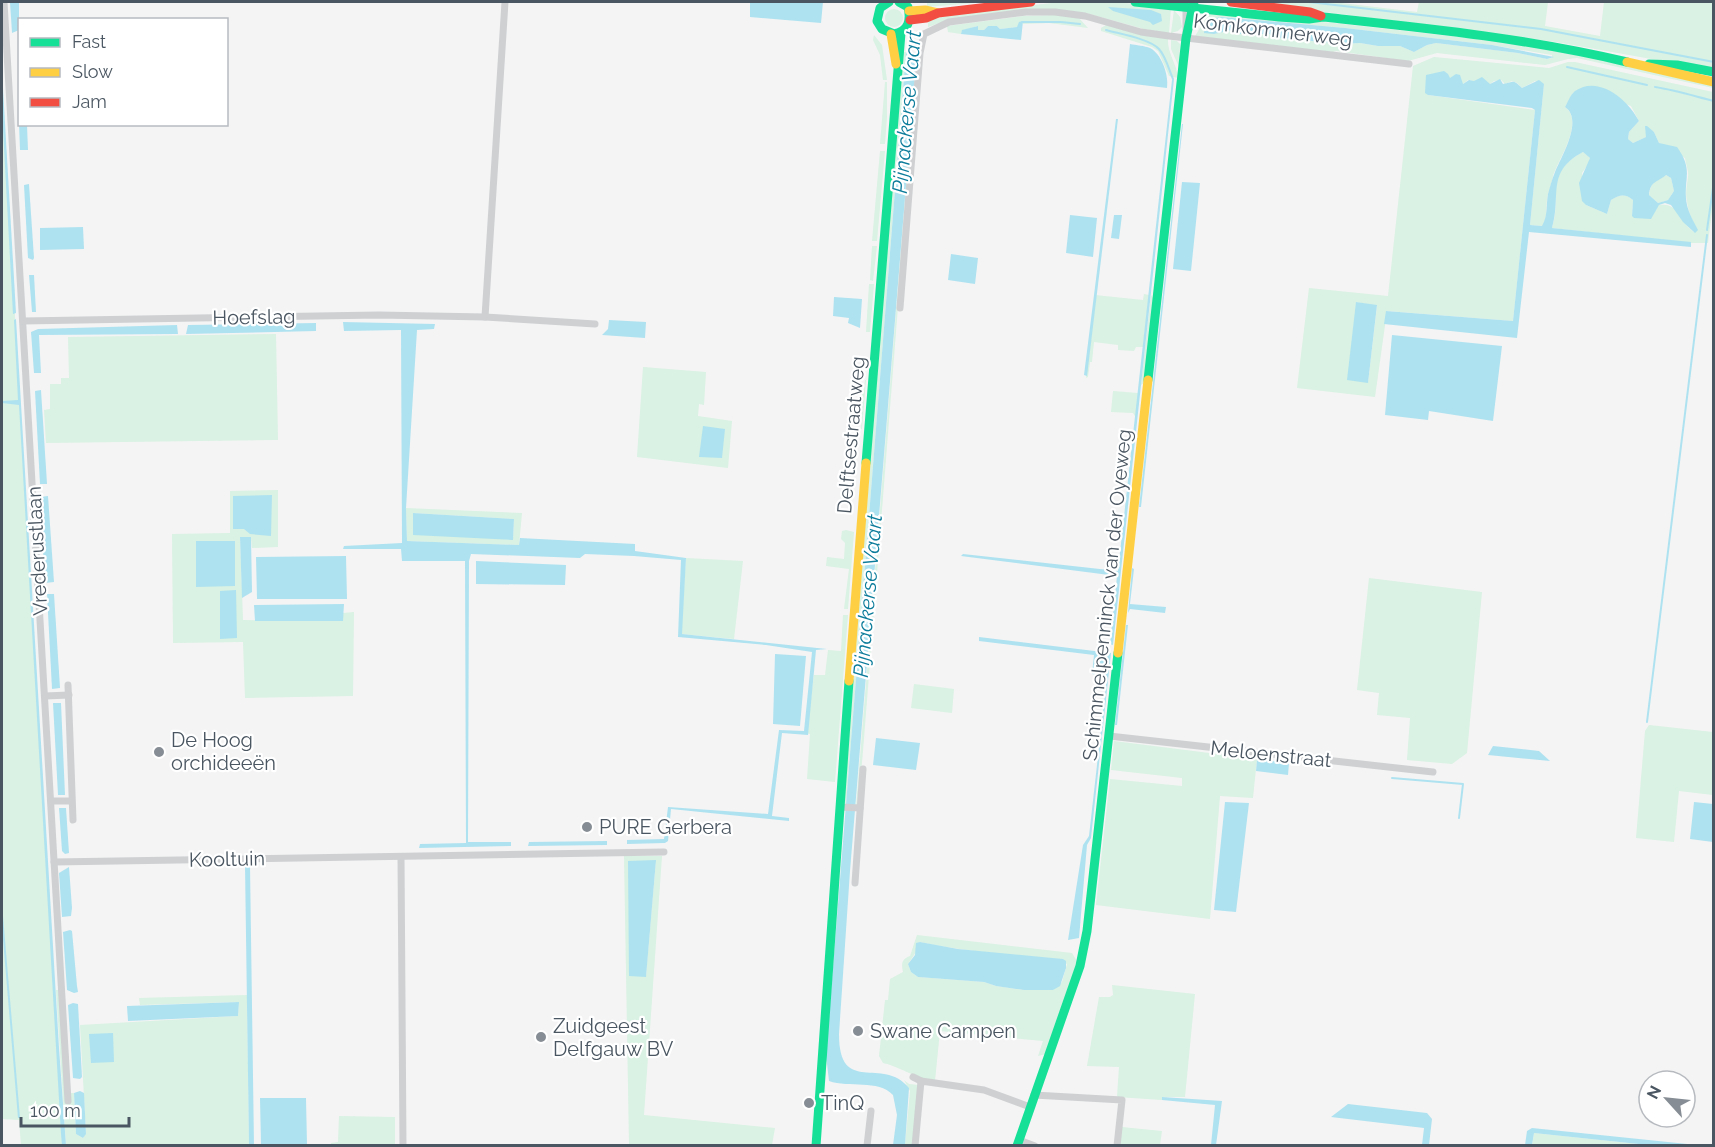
<svg xmlns="http://www.w3.org/2000/svg" width="1715" height="1147" font-family="Raleway,sans-serif">
<style>
.green{fill:#d9f2e3;fill-rule:evenodd}
.water{fill:#aee2f0;fill-rule:evenodd}
.pier{fill:#f4f4f4}
.lines{fill:none;stroke-linecap:round;stroke-linejoin:round}
.stream{stroke:#aee2f0;stroke-width:2}
.street{stroke:#ced0d2;stroke-width:7}
.fast{stroke:#16e098;stroke-width:9}
.slow{stroke:#ffcf43;stroke-width:9}
.jam{stroke:#f24e42;stroke-width:9}
.poi-dot{fill:#868d94;stroke:#fff;stroke-width:2}
.labels{text-anchor:middle;stroke-width:4.5;stroke-linejoin:round;paint-order:stroke}
.street-label{font-size:20px;fill:#4a5661;stroke:#fff}
.poi-label{font-size:20px;fill:#4a5661;stroke:#fff;text-anchor:start}
.water-label{font-size:21px;font-style:italic;fill:#0c7c9b;stroke:#fff}
</style>
<rect width="100%" height="100%" fill="#f4f4f4"/>
<g class="green">
<polygon points="927,2 986,2 927,7"/>
<polygon points="1061,2 1114,2 1168,7 1171,8 1169,33 1144,29 1086,13 1042,9 945,21 928,27 928,20 954,14"/>
<polygon points="1248,2 1333,2 1417,12 1419,2 1548,2 1545,26 1600,36 1604,2 1713,2 1713,70 1556,42"/>
<circle cx="894" cy="18" r="9"/>
<polygon points="1174,10 1180,17 1182,27 1178,31 1171,33"/>
<path d="M1207,13L1333,23L1495,41L1566,52L1713,84V88L1577,58L1568,59L1545,65L1437,53L1408,61L1336,51L1333,52L1195,36L1205,20ZM1221,17L1345,28L1492,45L1552,55V58L1547,59L1518,53L1436,43L1427,45L1414,52L1400,46H1378L1360,43L1342,44L1272,37L1271,34C1251,33 1232,28 1214,34L1205,27L1211,19Z"/>
<polygon points="1056,15 1078,17 1088,28 1049,23 1023,24 1023,21 1017,27 1000,29 997,26 988,26 984,30 978,30 977,26 962,31 961,34 948,32 947,26 1023,16"/>
<path d="M1108,24L1168,39C1167,53 1177,64 1178,78L1169,76L1158,51L1152,47L1101,31V28Z"/>
<polygon points="874,35 882,45 887,80 883,80 880,55 873,40"/>
<polygon points="919,40 863,751 858,806 856,807 917,53 905,64 846,805 844,802 902,50 907,50"/>
<polygon points="1171,40 1177,41 1180,44 1179,67 1171,49"/>
<path d="M1434,57L1549,68L1568,62H1575L1713,92L1714,195L1708,243H1692L1552,228C1563,195 1542,174 1583,152L1590,158L1589,163L1582,173L1586,205L1607,214L1611,200C1619,195 1625,193 1633,200L1632,216C1650,209 1666,195 1680,215C1684,222 1688,228 1695,233C1694,222 1688,213 1687,201C1685,192 1687,186 1688,177C1689,171 1686,165 1685,158L1659,143L1654,132L1647,129L1646,137L1633,143L1628,139L1629,132L1639,121L1631,106L1582,88L1573,93L1565,107C1585,122 1558,160 1553,176C1552,183 1548,192 1547,199C1546,208 1547,218 1543,226L1530,225L1544,84L1535,81L1522,88L1517,83L1512,81L1505,84L1501,80L1494,81L1490,84L1468,80L1463,84L1450,78L1428,95L1535,110L1513,321L1387,311L1375,397L1297,388L1309,288L1388,296L1413,66ZM1356,302L1377,306L1368,383Z"/>
<polygon points="885,82 887,82 887,117 885,144 880,144"/>
<polygon points="2,91 63,1145 21,1145 19,1120 2,1119"/>
<polygon points="880,151 885,151 877,241 872,241"/>
<path d="M1666,175L1671,178L1674,191L1668,200L1658,203L1649,195C1650,183 1656,179 1666,175Z"/>
<polygon points="872,246 877,246 873,281 870,280"/>
<polygon points="869,284 874,284 870,332 866,332"/>
<polygon points="1144,294 1149,295 1143,347 1136,347 1134,351 1118,350 1118,345 1094,342 1092,362 1090,362 1088,377 1086,378 1095,295 1143,300"/>
<polygon points="1151,295 1153,298 1145,382 1141,385"/>
<polygon points="276,334 278,440 46,443 44,410 50,409 50,384 61,384 61,378 69,378 68,337"/>
<polygon points="643,367 706,372 704,405 699,404 698,416 732,421 728,468 637,457"/>
<polygon points="865,380 866,380 862,429 861,429 862,415 860,415 862,389 864,389"/>
<polygon points="1113,391 1138,393 1136,418 1133,413 1111,412"/>
<polygon points="278,490 278,547 252,548 251,537 240,538 243,620 343,621 343,613 354,612 353,696 245,698 243,642 173,643 172,534 230,533 230,491"/>
<path d="M406,508L522,513L519,545L407,541ZM413,513L514,519L513,539L413,534Z"/>
<polygon points="846,530 854,532 848,609 844,609 849,569 826,566 827,557 844,559 845,543 841,539 842,531"/>
<polygon points="686,558 743,561 734,639 681,634"/>
<polygon points="1369,578 1482,592 1467,753 1452,764 1407,760 1410,718 1377,715 1379,693 1357,690"/>
<polygon points="843,615 848,615 835,782 807,779 810,734 806,733 814,675 825,675 828,650 841,651"/>
<polygon points="914,684 954,689 952,713 911,708"/>
<polygon points="1649,725 1713,732 1713,795 1679,791 1674,842 1636,838 1645,731"/>
<polygon points="1114,741 1257,759 1253,798 1220,796 1210,919 1096,905 1110,779 1182,786 1182,778 1111,770"/>
<path d="M624,856H662L644,1115L775,1128L772,1145H629ZM656,860L646,976H629Z"/>
<path d="M917,935L1072,953L1078,963L1046,1054L1038,1056L1043,1041L940,1031L935,1081C916,1079 901,1067 883,1063L879,1056L885,1000H888L890,979L903,972C901,963 902,959 910,956ZM920,942C952,949 985,952 1017,956C1035,958 1051,955 1067,964L1062,982L1053,990H1024L996,986L984,982L918,977L911,972L908,964L916,952V945Z"/>
<polygon points="1112,985 1195,994 1185,1097 1163,1097 1162,1100 1117,1097 1119,1067 1087,1066 1099,997 1110,997 1113,995"/>
<polygon points="56,990 59,990 70,1093 74,1093 76,1134 83,1138 86,1133 80,1025 238,1016 239,1002 140,1005 139,998 247,995 249,1145 66,1145"/>
<polygon points="904,1080 909,1084 919,1085 913,1145 905,1145 910,1091"/>
<polygon points="339,1116 395,1117 395,1145 331,1145 331,1143 338,1142"/>
<polygon points="1122,1127 1162,1131 1160,1145 1120,1146"/>
<polygon points="1534,1133 1648,1145 1532,1146"/>
</g>
<g class="water">
<polygon points="10,2 19,2 19,30 12,33"/>
<polygon points="750,2 823,2 821,23 750,17"/>
<path d="M910,2H921L850,871L839,1034C839,1097 883,1055 909,1088L905,1145H893L897,1115L893,1095C878,1079 849,1088 829,1081L826,1055Z"/>
<polygon points="1108,7 1151,10 1161,14 1162,21 1153,25 1150,22 1113,11"/>
<polygon points="1221,17 1345,28 1492,45 1554,57 1547,59 1518,53 1436,43 1427,45 1414,52 1400,46 1378,46 1360,43 1342,44 1272,37 1270,34 1236,34 1232,30 1214,34 1204,33 1205,27 1211,19"/>
<polygon points="1023,21 1021,40 961,34 962,30 978,26 978,30 984,30 988,26 997,26 1000,29 1017,27 1019,22"/>
<path d="M1130,44C1136,45 1145,46 1150,48C1162,54 1169,76 1167,88L1126,83Z"/>
<polygon points="2,71 16,313 13,314 2,110"/>
<path d="M1444,71L1448,74L1450,78L1456,74L1460,75L1463,84L1469,80L1474,81L1482,77L1490,84L1500,79L1503,84C1515,82 1512,79 1522,88L1539,80L1544,84L1530,225L1542,226C1548,216 1546,205 1548,194C1550,187 1552,179 1555,172C1561,157 1584,120 1565,107C1568,102 1570,95 1575,91C1599,74 1629,101 1639,121L1629,132L1628,139L1633,143L1646,137L1645,126H1647L1654,132L1659,143L1677,147C1695,172 1682,179 1687,205C1689,214 1694,222 1698,230L1695,233L1683,222L1671,205L1665,203L1659,205L1651,219L1634,218L1632,216L1633,200C1625,193 1619,195 1611,200L1607,214L1586,205L1582,201L1579,183L1590,158L1583,152C1545,172 1562,196 1552,228L1691,242V247L1529,232L1517,338L1384,324L1386,311L1513,321L1535,110L1532,108L1428,95L1425,93L1426,75ZM1666,175L1671,178L1674,191L1668,200L1658,203L1649,195C1650,181 1658,182 1666,175Z"/>
<polygon points="1174,79 1113,645 1110,644 1117,576 961,556 963,554 1118,571 1172,80"/>
<polygon points="18,96 19,96 20,124 27,125 28,150 20,150"/>
<polygon points="1116,119 1118,119 1087,376 1084,375"/>
<polygon points="1182,124 1183,124 1141,507 1139,507"/>
<polygon points="1182,182 1200,183 1191,271 1173,269"/>
<polygon points="29,184 34,258 33,260 28,258 24,185"/>
<polygon points="1070,215 1097,218 1093,257 1066,253"/>
<polygon points="1114,215 1122,215 1119,239 1111,238"/>
<polygon points="83,227 84,249 40,250 40,228"/>
<polygon points="951,254 978,258 975,284 948,280"/>
<polygon points="29,275 34,275 36,312 32,312"/>
<polygon points="834,297 862,299 860,328 848,323 849,318 833,316"/>
<polygon points="1356,302 1377,305 1368,383 1347,380"/>
<polygon points="16,319 59,1048 66,1145 62,1145 61,1134 19,405 2,403 2,401 18,400 14,320"/>
<polygon points="609,320 646,322 645,338 602,335 608,329"/>
<polygon points="343,322 435,324 434,329 417,330 406,508 407,541 519,545 520,538 635,544 635,551 686,558 682,634 827,649 816,650 808,735 782,733 772,816 789,818 789,821 671,809 668,841 665,843 627,844 627,840 664,839 668,807 768,814 779,730 804,731 812,652 766,645 678,637 681,560 634,556 585,554 580,558 471,554 469,561 468,842 511,842 511,846 419,848 420,844 466,843 465,561 402,561 401,549 343,549 344,546 402,543 401,330 344,331"/>
<polygon points="316,323 316,331 186,334 188,325"/>
<polygon points="177,325 178,334 39,335 41,373 34,373 31,332 38,329"/>
<polygon points="1392,335 1502,346 1493,421 1429,411 1428,420 1385,415"/>
<polygon points="41,390 47,484 40,484 35,391"/>
<polygon points="703,426 725,429 722,458 699,457"/>
<polygon points="272,495 271,536 250,534 244,529 233,529 233,496"/>
<polygon points="48,496 54,582 45,583 40,497"/>
<polygon points="413,513 514,519 513,540 413,535"/>
<polygon points="240,537 251,537 252,592 242,598"/>
<polygon points="196,541 235,541 235,586 196,587"/>
<polygon points="346,556 347,599 257,599 256,557"/>
<polygon points="476,561 566,565 565,585 476,584"/>
<polygon points="1132,568 1134,569 1130,604 1166,607 1165,613 1130,609 1128,613"/>
<polygon points="236,590 237,638 220,639 220,591"/>
<polygon points="47,594 54,594 60,688 52,689"/>
<polygon points="344,604 343,621 255,621 254,605"/>
<polygon points="1126,625 1128,625 1117,725 1115,725"/>
<polygon points="979,637 1111,653 1091,838 1087,845 1079,938 1068,940 1083,845 1089,836 1107,676 1092,674 1094,655 979,641"/>
<polygon points="775,654 806,656 800,726 773,724"/>
<polygon points="53,703 61,703 65,795 58,795"/>
<polygon points="876,738 920,743 916,770 873,765"/>
<polygon points="1493,746 1539,751 1550,761 1488,755"/>
<polygon points="1257,759 1289,763 1288,775 1256,771"/>
<polygon points="1225,802 1249,803 1236,912 1214,910"/>
<polygon points="1694,802 1713,804 1713,842 1690,839"/>
<polygon points="59,808 66,808 69,853 65,854 62,851"/>
<polygon points="607,841 607,845 528,846 529,842"/>
<polygon points="656,860 646,977 629,976 628,861"/>
<polygon points="245,865 250,865 254,1146 249,1145"/>
<polygon points="69,867 72,908 71,916 62,917 59,873"/>
<polygon points="2,904 20,1118 18,1118 2,927"/>
<polygon points="70,930 72,931 77,986 78,992 74,993 67,990 63,932"/>
<polygon points="920,942 958,949 1063,959 1066,961 1066,968 1060,986 1053,990 1024,990 996,986 984,982 918,977 911,972 908,964 915,955 916,943"/>
<polygon points="239,1002 238,1016 128,1021 127,1006"/>
<polygon points="73,1003 78,1004 82,1077 80,1079 73,1078 68,1005"/>
<polygon points="113,1033 114,1062 91,1063 89,1034"/>
<polygon points="80,1091 84,1093 86,1134 83,1138 76,1134 74,1093"/>
<polygon points="1162,1097 1222,1101 1216,1145 1211,1145 1215,1105 1162,1100"/>
<polygon points="260,1098 306,1098 307,1145 261,1145"/>
<polygon points="1348,1104 1427,1113 1432,1119 1429,1145 1422,1145 1424,1128 1331,1117"/>
<polygon points="1532,1128 1697,1145 1648,1145 1534,1133 1532,1145 1525,1145 1527,1131"/>
</g>
<polygon class="pier" points="908,2 922,2 918,53 904,52"/>
<g class="lines">
<g class="stream">
<polyline points="1309,2 1541,29 1714,62"/>
<polyline points="1022,22 1061,22 1080,24"/>
<path d="M1106,30C1120,34 1150,39 1159,49C1166,57 1169,70 1173,79"/>
<polyline points="1567,67 1647,85"/>
<path d="M1655,87C1675,90 1694,96 1714,101"/>
<polyline points="1707,230 1714,181"/>
<polyline points="1647,722 1707,235"/>
<polyline points="1392,778 1463,784 1459,818"/>
</g>
<g class="street">
<polyline points="4,2 68,1101"/>
<polyline points="1186,33 1186,2"/>
<polyline points="900,308 920,53 924,34 949,22 1026,12 1055,12 1085,16 1141,32 1169,36 1409,64"/>
<polyline points="485,317 505,2"/>
<polyline points="23,321 379,315 485,317 595,324"/>
<polyline points="68,685 73,820"/>
<polyline points="45,696 69,695"/>
<polyline points="1109,736 1433,772"/>
<polyline points="51,801 71,801"/>
<polyline points="840,807 860,808"/>
<polyline points="401,857 403,1146"/>
<polyline points="54,862 664,852"/>
<polyline points="855,883 863,769"/>
<polyline points="913,1077 921,1081"/>
<polyline points="1034,1095 1122,1100 1117,1146"/>
<polyline points="1019,1140 1035,1146"/>
<polyline points="867,1146 871,1111"/>
<polyline points="915,1146 921,1081 984,1090 1030,1107"/>
</g>
<g class="fast">
<path d="M889,2L880,8L877,21L882,29L894,34C909,31 911,20 908,7L899,2"/>
<path d="M1135,2L1279,17L1309,19L1323,17C1425,28 1526,38 1627,62"/>
<polyline points="1649,64 1677,65 1714,72"/>
<polyline points="1148,380 1186,38 1194,2"/>
<polyline points="866,463 901,33"/>
<polyline points="816,1146 849,681"/>
<polyline points="1017,1146 1080,966 1087,931 1118,653"/>
</g>
<g class="slow">
<polyline points="909,11 925,10 938,13"/>
<polyline points="891,34 896,64"/>
<polyline points="1627,62 1714,82"/>
<polyline points="1118,653 1148,380"/>
<polyline points="849,681 866,463"/>
</g>
<g class="jam">
<polyline points="1231,2 1310,12 1321,16"/>
<polyline points="910,20 926,18 938,13 1031,2"/>
</g>
</g>
<g class="poi-dot">
<circle cx="159" cy="752" r="6"/>
<circle cx="587" cy="827" r="6"/>
<circle cx="858" cy="1031" r="6"/>
<circle cx="541" cy="1037" r="6"/>
<circle cx="809" cy="1103" r="6"/>
</g>
<g class="labels">
<g class="street-label">
<text transform="translate(1273 30) rotate(7)" y="7">Komkommerweg</text>
<text transform="translate(254 317) rotate(-1)" y="7">Hoefslag</text>
<text transform="translate(851 435) rotate(-85)" y="7">Delftsestraatweg</text>
<text transform="translate(37 551) rotate(-93)" y="7">Vrederustlaan</text>
<text transform="translate(1107 595) rotate(-84)" y="7">Schimmelpenninck van der Oyeweg</text>
<text transform="translate(1271 754) rotate(6)" y="7">Meloenstraat</text>
<text transform="translate(227 859) rotate(-1)" y="7">Kooltuin</text>
</g>
<g class="poi-label">
<text x="171" y="747">De Hoog<tspan x="171" dy="23">orchideeën</tspan></text>
<text x="599" y="834">PURE Gerbera</text>
<text x="553" y="1033">Zuidgeest<tspan x="553" dy="23">Delfgauw BV</tspan></text>
<text x="870" y="1038">Swane Campen</text>
<text x="821" y="1110">TinQ</text>
</g>
<g class="water-label">
<text transform="translate(907 112) rotate(-85)" y="7">Pijnackerse Vaart</text>
<text transform="translate(868 596) rotate(-85)" y="7">Pijnackerse Vaart</text>
</g>
</g>
<rect width="1715" height="1147" fill="none" stroke="#4a5661" stroke-width="6"/>
<rect x="18" y="18" width="210" height="108" fill="#ffffff" stroke="#b7bbc0" stroke-width="1.5"/>
<rect x="30" y="38" width="30" height="9" fill="#16e098" stroke="#b7bbc0" stroke-width="1.5"/>
<text x="72" y="48" font-size="18" fill="#4a5661">Fast</text>
<rect x="30" y="68" width="30" height="9" fill="#ffcf43" stroke="#b7bbc0" stroke-width="1.5"/>
<text x="72" y="78" font-size="18" fill="#4a5661">Slow</text>
<rect x="30" y="98" width="30" height="9" fill="#f24e42" stroke="#b7bbc0" stroke-width="1.5"/>
<text x="72" y="108" font-size="18" fill="#4a5661">Jam</text>
<g transform="translate(1667 1099) rotate(297)"><circle r="28" fill="#ffffff" stroke="#b7bbc0" stroke-width="1.5"/>
<path d="M0-4.5L10 22L0 15L-10 22Z" fill="#868d94"/>
<text y="-9" font-size="16" font-weight="bold" text-anchor="middle" fill="#4a5661">N</text>
</g>
<path d="M21 1117v9h108v-9" fill="none" stroke="#4a5661" stroke-width="3"/>
<text x="30" y="1117" font-size="18" fill="#4a5661" stroke="#ffffff" stroke-width="4.5" paint-order="stroke">100 m</text>
</svg>
